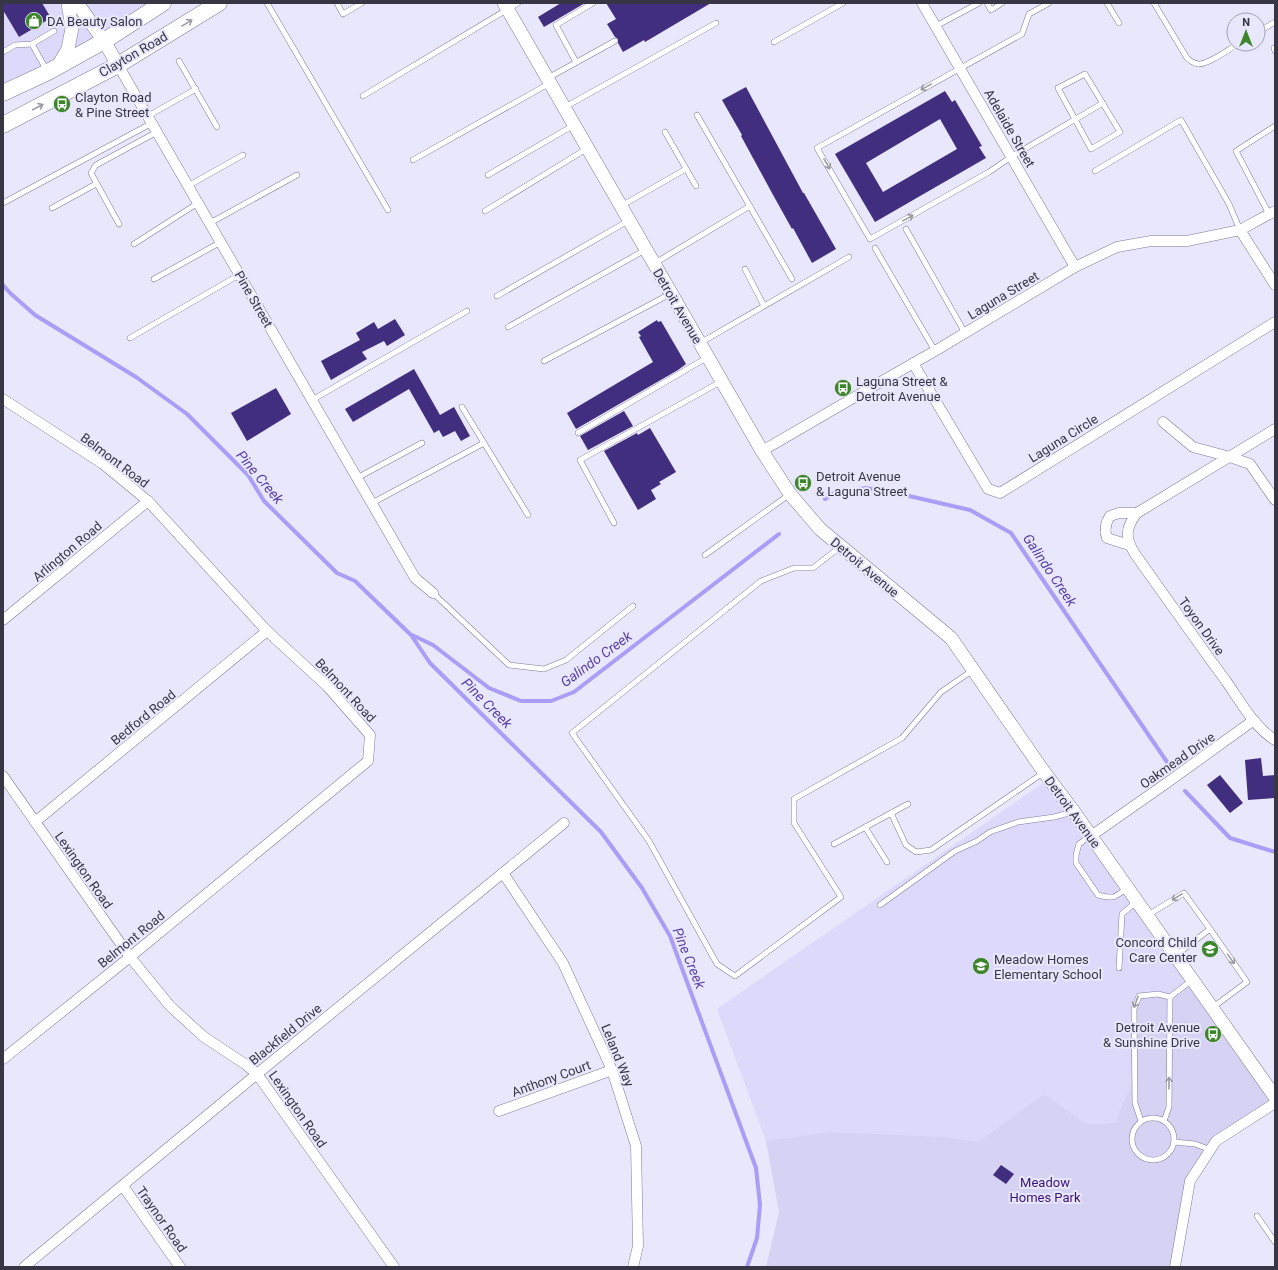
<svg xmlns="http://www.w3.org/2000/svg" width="1278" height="1270" font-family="Roboto,sans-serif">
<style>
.built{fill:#dcd9fb}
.green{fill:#d5d2f4}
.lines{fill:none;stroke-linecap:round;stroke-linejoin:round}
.stream{stroke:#aa9df7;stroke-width:4}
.building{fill:#422e7e;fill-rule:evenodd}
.service-casing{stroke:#7e7b9a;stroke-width:6}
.minor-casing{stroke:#7e7b9a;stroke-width:11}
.tertiary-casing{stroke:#7e7b9a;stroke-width:14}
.primary-casing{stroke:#7e7b9a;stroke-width:17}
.service{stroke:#fff;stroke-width:5}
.minor{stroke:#fff;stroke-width:10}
.tertiary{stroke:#fff;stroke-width:13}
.primary{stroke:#fff;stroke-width:16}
.oneway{stroke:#9c9aa2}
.labels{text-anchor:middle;stroke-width:4;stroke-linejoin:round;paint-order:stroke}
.poi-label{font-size:13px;fill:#383644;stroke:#e8e7fb;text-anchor:start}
.street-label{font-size:13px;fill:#383644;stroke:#e8e7fb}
.park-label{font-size:13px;fill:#36117a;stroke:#e8e7fb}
.water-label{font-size:14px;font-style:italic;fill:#573ea5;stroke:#e8e7fb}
</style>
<rect width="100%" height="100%" fill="#e8e7fb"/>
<g class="built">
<polygon points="3,3 163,3 3,93"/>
<polygon points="1049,779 1192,980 1134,1080 1119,1112 1117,1123 1087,1124 1044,1094 978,1142 946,1137 830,1132 766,1141 717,1009"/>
</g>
<polygon class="green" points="1192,980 1275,1096 1216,1141 1190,1181 1175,1267 766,1267 779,1212 766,1141 830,1132 947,1137 978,1142 1044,1094 1087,1124 1117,1123 1119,1112 1134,1080 1134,1009 1139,996 1170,997"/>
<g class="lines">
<g class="stream">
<polyline points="3,285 10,293 35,315 136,377 187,414 248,475 264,501 337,573 355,581 411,635 430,663 601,832 642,888 670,936 756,1168 760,1205 757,1238 747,1267"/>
<polyline points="825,499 832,494 866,488 909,496 970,510 1011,533 1167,762"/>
<polyline points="412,635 433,645 489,688 521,701 551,701 574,692 779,534"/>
<polyline points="1185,791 1230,838 1275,852"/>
</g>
</g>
<g class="building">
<polygon points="3,3 42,3 51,18 19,37 3,10"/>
<polygon points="561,3 585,3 544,27 538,17"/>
<polygon points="606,3 711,3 645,42 644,40 623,52 618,43 618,39 615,37 607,24 616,19"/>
<polygon points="746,87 803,193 804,193 836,249 812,263 793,228 792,229 772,193 741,136 742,135 722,100"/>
<path d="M945,91L952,102L955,100L982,146L979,147L986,158L875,222L835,154ZM940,119L957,149L883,192L866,163Z"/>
<polygon points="395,319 405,335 387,346 384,341 362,352 367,359 331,380 321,361 360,340 356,333 374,322 378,329"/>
<polygon points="657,320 658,322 661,321 686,364 678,370 576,429 567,413 653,362 639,337 641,336 638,332"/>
<polygon points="414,369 440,415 454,407 470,436 461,441 455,431 443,437 439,430 434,433 409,389 353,422 345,409"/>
<polygon points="276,388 291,414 247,441 231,413"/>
<polygon points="624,411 633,426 588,450 580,436"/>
<polygon points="650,428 676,472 659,482 661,484 651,490 656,499 638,510 604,451 637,433 638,435"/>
<polygon points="1261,758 1263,776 1275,775 1275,798 1248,800 1245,760"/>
<polygon points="1220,775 1243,803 1230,813 1207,785"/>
<polygon points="1001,1165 1014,1174 1006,1184 993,1175"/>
</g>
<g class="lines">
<defs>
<g id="service">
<polyline points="267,3 388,210"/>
<polyline points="337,3 343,14 362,3"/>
<polyline points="987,3 991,10 1002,3"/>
<polyline points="1049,3 1029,14 1022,34 817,148 870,239 989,172 1011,157 1103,103"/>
<polyline points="1107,3 1119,23"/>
<path d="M1154,3L1187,58C1190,61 1193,63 1198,64C1208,65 1229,49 1238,44"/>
<polyline points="936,26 979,3"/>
<polyline points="1258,32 1275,22"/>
<polyline points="774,42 843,3"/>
<polyline points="32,44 47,71"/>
<polyline points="1274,48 1275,51"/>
<polyline points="3,52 15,45 32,44 54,31"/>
<polyline points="179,61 217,127"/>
<polyline points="576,62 556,25 593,3"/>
<polygon points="1085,74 1120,132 1091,149 1058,88"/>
<polyline points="548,78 615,41"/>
<polyline points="363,96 518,3"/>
<polyline points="565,107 716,23"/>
<polyline points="697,115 792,279"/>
<polyline points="148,116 196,89"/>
<polyline points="665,132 696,186"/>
<polyline points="413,160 550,83"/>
<polyline points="1095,171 1181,120 1229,204 1240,230"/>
<polyline points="488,175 574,125"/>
<polyline points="188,186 243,155"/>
<polyline points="3,203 152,123"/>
<polyline points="621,206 686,169"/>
<polyline points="52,208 96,184"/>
<polyline points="485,211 588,148"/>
<polyline points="1269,214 1236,151 1275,126"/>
<polyline points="210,223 297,175"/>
<polyline points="119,224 91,173 96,165 157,132"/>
<polyline points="906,229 965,333"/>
<polyline points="134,244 198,203"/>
<polyline points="875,248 935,351"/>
<polyline points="655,263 750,206"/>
<polyline points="745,269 764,306"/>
<polyline points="154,279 221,242"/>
<polyline points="497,296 628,221"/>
<polyline points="508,327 645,250"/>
<polyline points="130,338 239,275"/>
<polyline points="700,343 849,257"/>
<polyline points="544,361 670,294"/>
<polyline points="312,400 467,311"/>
<polyline points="462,407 528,515"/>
<polyline points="578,433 708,357"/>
<polyline points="357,478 422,443"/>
<polyline points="372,503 484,443"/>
<polyline points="614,523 580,460 722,381"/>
<polyline points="840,547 813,568 794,568 761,581 572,733 649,841 717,964 735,976 841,897 794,823 794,799 902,738 941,692 973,670"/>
<polyline points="705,555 790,494"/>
<polyline points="433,593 509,665 544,669 566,660 633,606"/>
<polyline points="891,813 906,845 916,852 931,850 1043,773"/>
<polyline points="865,827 887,862"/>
<path d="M1090,836L1079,844L1076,855V863L1098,895C1114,899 1114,898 1127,888"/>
<polyline points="834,844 908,804"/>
<polyline points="880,905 955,851 977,841 990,832 1018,822 1054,817 1073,812"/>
<polyline points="1148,915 1184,893 1210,929"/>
<polyline points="1176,955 1210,929 1247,982 1212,1008"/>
<polyline points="1119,968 1122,914 1136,902"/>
<polyline points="1170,997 1192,980"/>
<circle cx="1153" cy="1139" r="21"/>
<polyline points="1141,1121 1135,1103 1134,1009 1139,996 1158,994 1170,997"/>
<polyline points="1164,1121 1169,1107 1170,997"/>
<polyline points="1174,1142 1195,1144 1211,1150"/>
<polyline points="1257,1216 1275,1242"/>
</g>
<g id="minor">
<polyline points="922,3 1075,267"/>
<polyline points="118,65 415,578 433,593"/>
<polyline points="1240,230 1275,285"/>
<polyline points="913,363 988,489 1000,493 1275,322"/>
<polyline points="3,399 103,464 148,501 267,631 327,686 370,735 368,761 130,957 3,1059"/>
<polyline points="1163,422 1193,447 1230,457 1250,464 1275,500"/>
<path d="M1275,429L1137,513C1125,528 1125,538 1135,554C1165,596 1195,639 1226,681C1240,701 1254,727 1275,740"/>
<polyline points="762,451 884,380 940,348 1075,267 1117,247 1151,241 1187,241 1240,230 1275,211"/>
<path d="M1129,545L1107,538C1104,530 1106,522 1110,516L1119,513H1137"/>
<polyline points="3,620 148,501"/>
<polyline points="3,776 130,957 170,1006 204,1037 245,1064 257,1074 394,1267"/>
<polyline points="35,822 267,631"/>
<polyline points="1091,836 1168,782 1254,720"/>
<polyline points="503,873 563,963 612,1070 636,1146 638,1246 633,1267"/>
<polyline points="499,1111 612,1070"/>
<polyline points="123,1186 180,1267"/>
<polyline points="24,1267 257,1074 564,823"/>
<polyline points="1175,1267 1190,1181 1216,1141 1275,1103"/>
</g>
<g id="tertiary">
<polyline points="77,3 104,41 118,65"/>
<polyline points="504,3 762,451 790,494 820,529 951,638 1044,772 1074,812 1275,1097"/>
<polyline points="58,66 68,49 72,28 68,3"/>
</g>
<g id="primary">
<polyline points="3,93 48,72 104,41 163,3"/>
<polyline points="3,125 118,65 219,3"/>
</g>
</defs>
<use href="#service" class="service-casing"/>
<use href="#minor" class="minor-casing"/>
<use href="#tertiary" class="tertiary-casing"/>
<use href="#primary" class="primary-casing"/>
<use href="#service" class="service"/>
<use href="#minor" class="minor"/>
<use href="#tertiary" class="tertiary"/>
<use href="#primary" class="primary"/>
</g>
<defs><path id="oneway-shaft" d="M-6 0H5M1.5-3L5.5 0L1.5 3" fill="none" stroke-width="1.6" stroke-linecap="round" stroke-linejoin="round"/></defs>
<g class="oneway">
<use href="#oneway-shaft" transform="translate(187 23) rotate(-31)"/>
<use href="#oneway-shaft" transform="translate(926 87) rotate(151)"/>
<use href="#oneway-shaft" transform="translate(38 107) rotate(-28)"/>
<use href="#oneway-shaft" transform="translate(827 164) rotate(60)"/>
<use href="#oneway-shaft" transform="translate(908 218) rotate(-29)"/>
<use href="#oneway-shaft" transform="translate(1177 897) rotate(149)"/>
<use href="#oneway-shaft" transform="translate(1231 959) rotate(55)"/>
<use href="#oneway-shaft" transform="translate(1136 1002) rotate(110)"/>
<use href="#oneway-shaft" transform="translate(1169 1083) rotate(-90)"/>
</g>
<defs>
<symbol id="shop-disc" viewBox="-11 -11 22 22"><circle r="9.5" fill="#3d852b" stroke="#e8e7fb"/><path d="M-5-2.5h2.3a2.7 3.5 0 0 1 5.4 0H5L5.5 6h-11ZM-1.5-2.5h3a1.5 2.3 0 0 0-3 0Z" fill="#fff"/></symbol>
<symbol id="bus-disc" viewBox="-11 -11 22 22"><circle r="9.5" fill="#3d852b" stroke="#e8e7fb"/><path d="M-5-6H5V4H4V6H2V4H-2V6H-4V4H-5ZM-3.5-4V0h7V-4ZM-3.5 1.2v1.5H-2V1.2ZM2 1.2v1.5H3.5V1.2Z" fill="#fff"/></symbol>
<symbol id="school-disc" viewBox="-11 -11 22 22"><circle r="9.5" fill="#3d852b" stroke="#e8e7fb"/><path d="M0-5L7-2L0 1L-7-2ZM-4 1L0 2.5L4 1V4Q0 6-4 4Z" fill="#fff"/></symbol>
</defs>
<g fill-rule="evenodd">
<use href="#shop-disc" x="24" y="11" width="20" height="20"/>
<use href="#bus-disc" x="52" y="94" width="20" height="20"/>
<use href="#bus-disc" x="833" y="378" width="20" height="20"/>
<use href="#bus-disc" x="793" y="473" width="20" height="20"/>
<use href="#school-disc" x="1200" y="939" width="20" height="20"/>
<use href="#school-disc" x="971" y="956" width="20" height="20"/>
<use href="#bus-disc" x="1203" y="1024" width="20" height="20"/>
</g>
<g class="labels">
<g class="poi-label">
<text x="47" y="26">DA Beauty Salon</text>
<text x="75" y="102">Clayton Road<tspan x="75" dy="15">&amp; Pine Street</tspan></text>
<text x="856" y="386">Laguna Street &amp;<tspan x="856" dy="15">Detroit Avenue</tspan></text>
<text x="816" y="481">Detroit Avenue<tspan x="816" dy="15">&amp; Laguna Street</tspan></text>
<text x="1197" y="947" text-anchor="end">Concord Child<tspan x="1197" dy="15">Care Center</tspan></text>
<text x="994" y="964">Meadow Homes<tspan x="994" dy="15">Elementary School</tspan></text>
<text x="1200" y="1032" text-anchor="end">Detroit Avenue<tspan x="1200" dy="15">&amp; Sunshine Drive</tspan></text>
</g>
<g class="street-label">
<text transform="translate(133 54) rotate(-30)" y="5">Clayton Road</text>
<text transform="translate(1010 128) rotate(60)" y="5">Adelaide Street</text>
<text transform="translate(1003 295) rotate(-31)" y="5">Laguna Street</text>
<text transform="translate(254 299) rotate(60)" y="5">Pine Street</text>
<text transform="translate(678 306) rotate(60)" y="5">Detroit Avenue</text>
<text transform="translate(1063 438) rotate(-32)" y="5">Laguna Circle</text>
<text transform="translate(115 460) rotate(37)" y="5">Belmont Road</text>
<text transform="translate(67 551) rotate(-40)" y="5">Arlington Road</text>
<text transform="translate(865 567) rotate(40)" y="5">Detroit Avenue</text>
<text transform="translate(1202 626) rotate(54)" y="5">Toyon Drive</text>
<text transform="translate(346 690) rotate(47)" y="5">Belmont Road</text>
<text transform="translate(143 717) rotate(-39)" y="5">Bedford Road</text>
<text transform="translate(1177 760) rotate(-35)" y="5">Oakmead Drive</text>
<text transform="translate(1073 812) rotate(54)" y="5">Detroit Avenue</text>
<text transform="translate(84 870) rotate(55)" y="5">Lexington Road</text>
<text transform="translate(131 939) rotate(-39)" y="5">Belmont Road</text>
<text transform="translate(285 1034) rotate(-39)" y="5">Blackfield Drive</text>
<text transform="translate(618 1055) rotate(68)" y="5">Leland Way</text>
<text transform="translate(551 1078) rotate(-20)" y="5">Anthony Court</text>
<text transform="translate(298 1109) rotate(55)" y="5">Lexington Road</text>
<text transform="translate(162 1219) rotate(55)" y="5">Traynor Road</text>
</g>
<g class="park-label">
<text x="1045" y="1187">Meadow<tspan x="1045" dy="15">Homes Park</tspan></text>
</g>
<g class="water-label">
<text transform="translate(260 477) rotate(50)" y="5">Pine Creek</text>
<text transform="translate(1050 570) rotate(56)" y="5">Galindo Creek</text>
<text transform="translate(596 659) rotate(-36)" y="5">Galindo Creek</text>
<text transform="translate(487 703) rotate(45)" y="5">Pine Creek</text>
<text transform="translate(689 958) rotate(68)" y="5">Pine Creek</text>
</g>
</g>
<rect width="1278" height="1270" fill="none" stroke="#383644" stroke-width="8"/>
<g transform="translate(1246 32)"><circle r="19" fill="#e8e7fb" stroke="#a2a0b2"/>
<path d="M0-3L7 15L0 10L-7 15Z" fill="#3d852b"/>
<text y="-6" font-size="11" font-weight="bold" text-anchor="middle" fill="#383644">N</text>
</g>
</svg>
